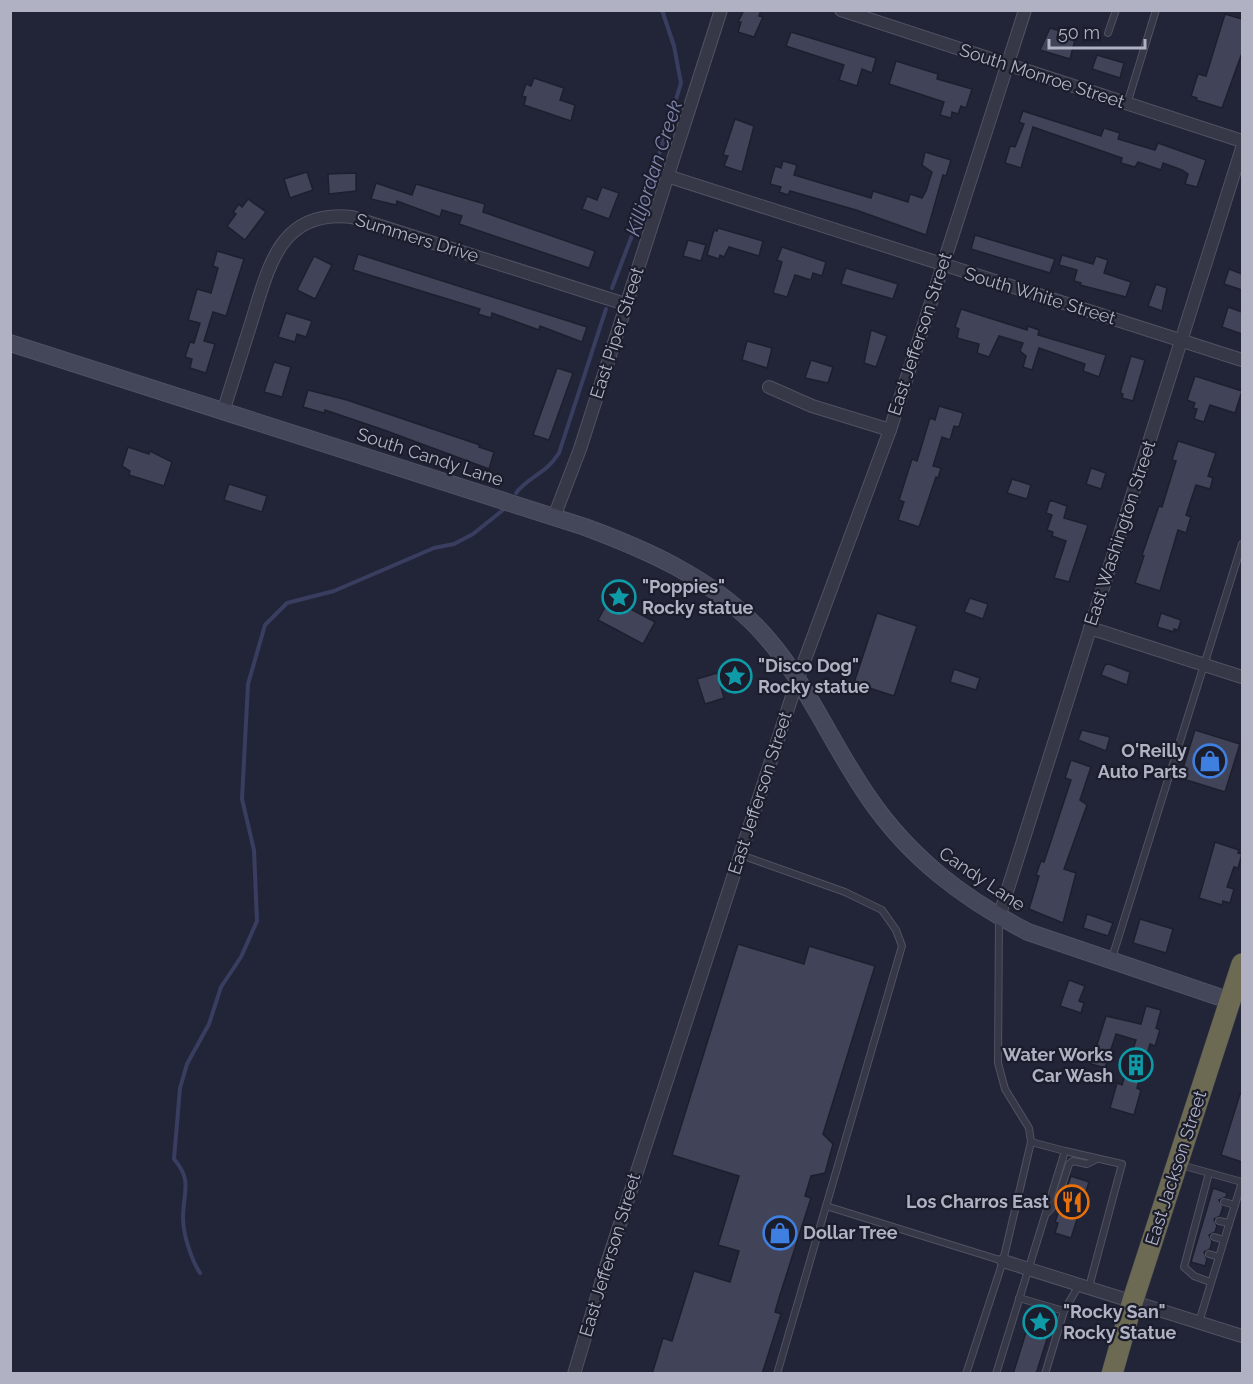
<svg xmlns="http://www.w3.org/2000/svg" width="1253" height="1384" font-family="Raleway,sans-serif">
<style>
.lines{fill:none;stroke-linecap:round;stroke-linejoin:round}
.stream{stroke:#393d5f;stroke-width:4}
.building{fill:#414458;stroke:#1d1f2e;stroke-width:1.5}
.lane-casing{stroke:#505262;stroke-width:8}
.street-casing{stroke:#505262;stroke-width:14}
.secondary-casing{stroke:#505262;stroke-width:18}
.highway-casing{stroke:#3d3f4f;stroke-width:22}
.lane{stroke:#363847;stroke-width:6}
.street{stroke:#363847;stroke-width:12}
.secondary{stroke:#44465a;stroke-width:16}
.highway{stroke:#6d6a53;stroke-width:21}
.labels{text-anchor:middle;stroke-width:4.5;stroke-linejoin:round;paint-order:stroke}
.street-label{font-size:18px;fill:#b0b2c4;stroke:#1b1d2c}
.poi-label{font-size:18px;font-weight:bold;fill:#b0b2c4;stroke:#1b1d2c;text-anchor:start}
.water-label{font-size:20px;font-style:italic;fill:#8287ae;stroke:#1b1d2c}
</style>
<rect width="100%" height="100%" fill="#222537"/>
<g class="lines">
<g class="stream">
<polyline points="612,288 644,204 681,83 674,46 662,10"/>
<path d="M516,493C529,476 546,474 559,453L606,309"/>
<path d="M200,1273C191,1259 183,1234 183,1218C183,1192 193,1181 174,1159L180,1088L187,1064L209,1024L221,987L241,957L257,921L254,850L242,799L248,684L265,625L287,603L334,591L434,548L454,544L473,534L503,510"/>
</g>
</g>
<g class="building">
<polygon points="744,10 761,10 759,16 763,17 754,37 738,32 741,22 738,22"/>
<polygon points="1225,14 1242,19 1242,53 1222,108 1196,100 1197,98 1191,96 1198,74 1206,76"/>
<polygon points="1050,28 1076,36 1070,59 1040,50"/>
<polygon points="791,32 876,58 872,73 862,69 857,86 839,80 844,65 786,46"/>
<polygon points="1097,55 1124,63 1120,78 1092,69"/>
<polygon points="896,61 938,74 937,79 972,89 966,108 961,106 958,114 952,112 951,118 940,115 944,102 889,84"/>
<polygon points="534,78 564,88 560,100 575,105 571,121 524,105 526,97 522,96 526,84 531,86"/>
<polygon points="1023,111 1101,136 1104,128 1120,133 1118,139 1155,150 1158,143 1206,160 1197,187 1185,184 1188,174 1182,170 1163,163 1161,170 1138,162 1135,167 1121,163 1122,158 1033,127 1021,168 1005,163 1010,146 1015,147 1024,124 1019,122"/>
<polygon points="735,119 754,126 742,172 724,166 728,156 723,155"/>
<polygon points="925,152 951,160 946,176 943,175 926,235 856,210 790,191 788,195 779,192 781,187 770,184 775,166 781,168 783,161 797,165 794,175 871,198 873,191 908,202 910,194 922,198 926,191 932,172 922,165"/>
<polygon points="307,172 313,190 290,198 284,179"/>
<polygon points="356,173 356,191 329,194 328,174"/>
<polygon points="376,183 412,195 416,184 485,204 483,212 595,251 589,268 459,224 462,216 442,210 440,217 397,201 396,205 371,199"/>
<polygon points="602,187 619,193 609,219 582,209 587,196 597,200"/>
<polygon points="248,199 266,212 245,240 227,226 236,214 233,212 239,204 242,207"/>
<polygon points="718,228 763,241 759,256 729,247 724,257 720,255 719,259 707,255 714,230 717,231"/>
<polygon points="975,235 1055,259 1050,273 971,249"/>
<polygon points="688,240 706,245 701,261 683,256"/>
<polygon points="782,247 826,262 822,276 813,273 811,280 795,275 787,297 773,293 782,262 777,260"/>
<polygon points="217,251 244,259 226,316 213,312 204,341 215,344 206,373 190,368 192,359 185,357 190,342 194,343 200,323 188,320 197,289 211,293 218,268 213,266"/>
<polygon points="358,254 587,327 582,342 540,326 539,330 492,313 491,318 478,314 480,309 353,270"/>
<polygon points="1062,255 1093,264 1096,256 1108,260 1104,273 1131,282 1126,297 1080,285 1081,283 1074,281 1077,270 1059,265"/>
<polygon points="314,256 332,265 315,299 297,290"/>
<polygon points="846,268 898,284 893,299 841,284"/>
<polygon points="1229,269 1242,274 1242,290 1224,284"/>
<polygon points="1156,284 1167,288 1162,311 1148,306"/>
<polygon points="1228,307 1242,312 1242,334 1222,327"/>
<polygon points="961,309 1027,330 1028,326 1039,330 1038,335 1106,355 1099,377 1083,371 1085,364 1039,348 1032,370 1023,367 1026,356 1020,351 1023,343 999,336 989,357 977,353 979,344 957,338 959,329 955,327"/>
<polygon points="286,313 312,321 306,337 297,334 295,342 278,337"/>
<polygon points="871,330 887,336 876,367 864,363"/>
<polygon points="747,341 772,348 767,368 742,360"/>
<polygon points="1131,356 1145,360 1133,401 1122,398 1123,394 1120,393"/>
<polygon points="811,360 833,367 828,383 805,378"/>
<polygon points="274,362 291,367 282,397 264,392"/>
<polygon points="557,368 573,373 549,440 533,435"/>
<polygon points="1195,376 1242,391 1235,413 1210,405 1204,422 1194,419 1197,409 1193,408 1195,403 1187,400"/>
<polygon points="308,390 347,400 480,445 479,447 494,452 489,469 384,430 325,410 324,413 303,407"/>
<polygon points="939,406 963,413 959,427 954,426 950,440 942,437 933,466 941,468 938,478 936,477 919,527 898,520 904,502 899,500 912,459 917,461 930,418 935,420"/>
<polygon points="1178,441 1216,453 1208,476 1213,478 1210,489 1196,485 1186,515 1191,517 1186,533 1178,530 1160,591 1135,583 1144,556 1142,555 1159,506 1162,507 1176,461 1172,460"/>
<polygon points="128,447 149,454 150,451 172,462 164,486 129,475 130,471 122,466"/>
<polygon points="1091,468 1106,473 1101,489 1086,484"/>
<polygon points="1012,479 1031,485 1027,499 1007,493"/>
<polygon points="229,484 267,496 262,512 224,500"/>
<polygon points="1050,500 1067,506 1064,518 1088,525 1069,582 1054,578 1066,541 1052,536 1053,532 1047,530 1052,515 1046,513"/>
<polygon points="610,598 655,622 643,644 598,620"/>
<polygon points="970,598 988,604 983,619 964,612"/>
<polygon points="877,613 917,626 894,696 854,683"/>
<polygon points="1161,613 1181,620 1178,630 1174,629 1174,632 1157,627"/>
<polygon points="1109,664 1130,672 1127,685 1101,675 1105,665"/>
<polygon points="954,669 980,678 976,690 950,682"/>
<polygon points="717,673 724,698 705,704 697,679"/>
<polygon points="1082,730 1110,737 1106,751 1078,740"/>
<polygon points="1195,730 1240,744 1225,792 1180,778"/>
<polygon points="1071,760 1091,767 1080,800 1087,805 1064,869 1076,873 1063,923 1029,909 1039,876 1036,875 1041,861 1044,862 1071,780 1065,778"/>
<polygon points="1215,842 1239,850 1238,853 1242,854 1238,868 1234,867 1227,887 1234,889 1230,903 1223,901 1222,905 1199,898"/>
<polygon points="1087,914 1113,923 1108,936 1083,928"/>
<polygon points="1140,919 1173,929 1166,953 1133,943"/>
<polygon points="738,944 804,964 809,946 875,966 823,1134 833,1144 825,1173 811,1176 805,1196 811,1198 779,1298 775,1312 781,1314 762,1374 652,1374 663,1338 672,1341 694,1271 730,1282 739,1251 718,1245 739,1176 672,1155"/>
<polygon points="1069,980 1085,986 1079,1001 1084,1003 1081,1013 1060,1006"/>
<polygon points="1146,1006 1161,1010 1156,1028 1160,1030 1155,1046 1150,1044 1137,1088 1141,1090 1134,1115 1110,1108 1117,1083 1122,1085 1136,1040 1116,1034 1105,1068 1091,1064 1106,1016 1141,1024"/>
<polygon points="1240,1094 1242,1094 1242,1162 1221,1155"/>
<polygon points="1071,1176 1089,1182 1071,1238 1055,1233 1058,1223 1055,1222"/>
<polygon points="1213,1188 1227,1193 1226,1197 1219,1200 1223,1207 1220,1216 1214,1219 1217,1226 1215,1232 1209,1235 1212,1242 1210,1249 1204,1252 1207,1259 1205,1266 1191,1262"/>
<polygon points="1027,1329 1048,1336 1036,1374 1013,1374"/>
</g>
<g class="lines">
<defs>
<g id="lane">
<polyline points="1108,33 1116,10"/>
<polyline points="1127,104 1156,10"/>
<polyline points="741,855 845,892 882,910 896,930 902,946 777,1374"/>
<polyline points="1112,958 1242,544"/>
<polyline points="1031,1142 1065,1151"/>
<polyline points="1181,1165 1242,1182 1199,1322"/>
<polyline points="1209,1173 1184,1267 1194,1276 1210,1282"/>
<polyline points="1224,1202 1235,1205"/>
<polyline points="826,1206 1003,1261"/>
<polyline points="1048,1212 1057,1201 1069,1164 1073,1161 1087,1164 1097,1159"/>
<polyline points="1219,1221 1229,1223"/>
<polyline points="1214,1237 1224,1240"/>
<polyline points="1209,1254 1219,1257"/>
<polyline points="1019,1298 1064,1311"/>
<polyline points="966,1374 1003,1261 1031,1142 1029,1128 1005,1089 998,1063 999,918"/>
<polyline points="996,1374 1065,1151 1122,1164 1089,1287"/>
<polyline points="1045,1374 1064,1311 1079,1285"/>
</g>
<g id="street">
<polyline points="841,10 1242,141"/>
<polyline points="667,176 1242,360"/>
<polyline points="769,387 812,406 890,430"/>
<path d="M223,412C233,381 242,351 252,320C269,266 280,209 352,217L625,304"/>
<polyline points="554,517 580,449 721,10"/>
<polyline points="1090,628 1242,677"/>
<polyline points="999,917 1242,148"/>
<polyline points="1003,1261 1242,1336"/>
<polyline points="574,1374 604,1273 798,678 890,430 1025,10"/>
</g>
<path id="secondary" d="M10,343L585,527C647,550 706,576 754,624C804,674 829,741 869,798C910,858 964,899 1028,932L1231,1001"/>
<polyline id="highway" points="1112,1374 1133,1300 1242,964"/>
</defs>
<use href="#lane" class="lane-casing"/>
<use href="#street" class="street-casing"/>
<use href="#secondary" class="secondary-casing"/>
<use href="#highway" class="highway-casing"/>
<use href="#lane" class="lane"/>
<use href="#street" class="street"/>
<use href="#secondary" class="secondary"/>
<use href="#highway" class="highway"/>
</g>
<defs>
<symbol id="sight-ring" viewBox="-11 -11 22 22"><circle r="9.5" fill="#1b1d2c" stroke="#0f9aa8" stroke-width="1.5"/><path d="M0-6L1.8-2.2L6-1.7L2.9 1.2L3.7 5.4L0 3.3L-3.7 5.4L-2.9 1.2L-6-1.7L-1.8-2.2Z" fill="#0f9aa8"/></symbol>
<symbol id="shop-ring" viewBox="-11 -11 22 22"><circle r="9.5" fill="#1b1d2c" stroke="#3f7fe0" stroke-width="1.5"/><path d="M-5-2.5h2.3a2.7 3.5 0 0 1 5.4 0H5L5.5 6h-11ZM-1.5-2.5h3a1.5 2.3 0 0 0-3 0Z" fill="#3f7fe0"/></symbol>
<symbol id="building-ring" viewBox="-11 -11 22 22"><circle r="9.5" fill="#1b1d2c" stroke="#0f9aa8" stroke-width="1.5"/><path d="M-4-6H4V6H1V3H-1V6H-4ZM-2.5-4.3h1.7v1.8h-1.7ZM.8-4.3h1.7v1.8H.8ZM-2.5-1h1.7V.8h-1.7ZM.8-1h1.7V.8H.8Z" fill="#0f9aa8"/></symbol>
<symbol id="restaurant-ring" viewBox="-11 -11 22 22"><circle r="9.5" fill="#1b1d2c" stroke="#e8710a" stroke-width="1.5"/><path d="M-5-6h1v4h1v-4h1v4h1v-4h1v5L-1.5 .5V6h-2V.5L-5-1ZM5-6V6H3V1.5H1.5Q1.5-4 5-6Z" fill="#e8710a"/></symbol>
</defs>
<g fill-rule="evenodd">
<use href="#sight-ring" x="600" y="578" width="38" height="38"/>
<use href="#sight-ring" x="716" y="657" width="38" height="38"/>
<use href="#shop-ring" x="1191" y="742" width="38" height="38"/>
<use href="#building-ring" x="1117" y="1046" width="38" height="38"/>
<use href="#restaurant-ring" x="1053" y="1183" width="38" height="38"/>
<use href="#shop-ring" x="761" y="1214" width="38" height="38"/>
<use href="#sight-ring" x="1021" y="1303" width="38" height="38"/>
</g>
<g class="labels">
<g class="street-label">
<text transform="translate(1042 76) rotate(18)" y="6">South Monroe Street</text>
<text transform="translate(417 238) rotate(17)" y="6">Summers Drive</text>
<text transform="translate(1040 296) rotate(17)" y="6">South White Street</text>
<text transform="translate(617 333) rotate(-72)" y="6">East Piper Street</text>
<text transform="translate(920 334) rotate(-72)" y="6">East Jefferson Street</text>
<text transform="translate(430 457) rotate(18)" y="6">South Candy Lane</text>
<text transform="translate(1120 533) rotate(-72)" y="6">East Washington Street</text>
<text transform="translate(760 793) rotate(-72)" y="6">East Jefferson Street</text>
<text transform="translate(982 879) rotate(34)" y="6">Candy Lane</text>
<text transform="translate(1176 1168) rotate(-72)" y="6">East Jackson Street</text>
<text transform="translate(610 1255) rotate(-73)" y="6">East Jefferson Street</text>
</g>
<g class="poi-label">
<text x="642" y="593">"Poppies"<tspan x="642" dy="21">Rocky statue</tspan></text>
<text x="758" y="672">"Disco Dog"<tspan x="758" dy="21">Rocky statue</tspan></text>
<text x="1187" y="757" text-anchor="end">O'Reilly<tspan x="1187" dy="21">Auto Parts</tspan></text>
<text x="1113" y="1061" text-anchor="end">Water Works<tspan x="1113" dy="21">Car Wash</tspan></text>
<text x="1049" y="1208" text-anchor="end">Los Charros East</text>
<text x="803" y="1239">Dollar Tree</text>
<text x="1063" y="1318">"Rocky San"<tspan x="1063" dy="21">Rocky Statue</tspan></text>
</g>
<g class="water-label">
<text transform="translate(654 168) rotate(-72)" y="7">Killjordan Creek</text>
</g>
</g>
<rect width="1253" height="1384" fill="none" stroke="#b0b2c4" stroke-width="24"/>
<path d="M1049 39v9h96v-9" fill="none" stroke="#b0b2c4" stroke-width="3"/>
<text x="1058" y="39" font-size="18" fill="#b0b2c4" stroke="#1b1d2c" stroke-width="4.5" paint-order="stroke">50 m</text>
</svg>
